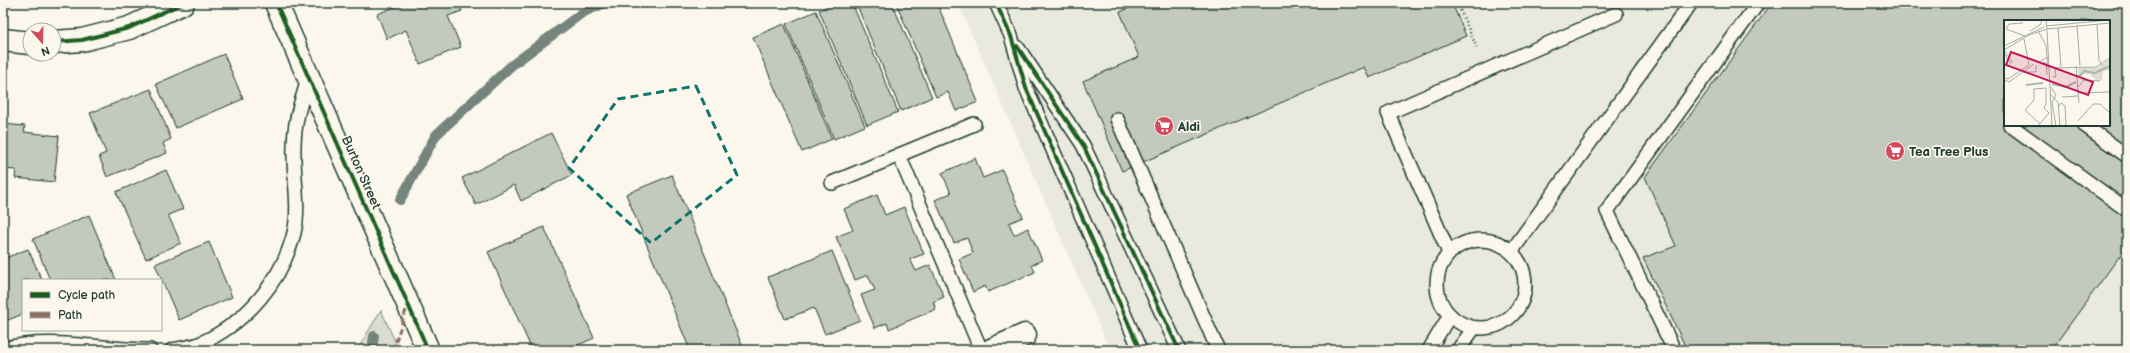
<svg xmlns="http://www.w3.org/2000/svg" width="2130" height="353" font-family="'Balsamiq Sans',sans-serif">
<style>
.built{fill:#eae9de;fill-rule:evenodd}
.green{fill:#dbdcd1;stroke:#7d8c82}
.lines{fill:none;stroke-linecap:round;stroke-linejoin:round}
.stream{stroke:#74847b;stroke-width:10}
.building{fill:#c4c9be;stroke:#1f3d34;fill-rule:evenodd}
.service-casing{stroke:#1f3d34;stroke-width:16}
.minor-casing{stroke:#1f3d34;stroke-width:25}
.path{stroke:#1f3d34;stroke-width:2.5;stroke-dasharray:1 3;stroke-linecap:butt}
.service{stroke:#fbf7ec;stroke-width:13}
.minor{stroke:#fbf7ec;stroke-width:22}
.quiet{stroke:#8d6e63;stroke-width:3;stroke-dasharray:6 3;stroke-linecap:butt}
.cycleway-casing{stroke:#fbf7ec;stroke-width:6}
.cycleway{stroke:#1b5e20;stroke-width:4}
.marked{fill:none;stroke:#0f766e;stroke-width:3;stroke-dasharray:8 5;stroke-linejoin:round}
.labels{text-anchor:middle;stroke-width:3.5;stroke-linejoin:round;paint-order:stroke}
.poi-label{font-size:13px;font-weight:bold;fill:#1f3d34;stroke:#fbf7ec;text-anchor:start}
.street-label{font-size:13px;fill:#1f3d34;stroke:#fbf7ec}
.inset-river{fill:none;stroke:#adb4aa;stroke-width:2}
.inset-road{fill:none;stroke:#a3ada2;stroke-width:1}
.view{fill:#c2185b;fill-opacity:0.15;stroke:#c2185b;stroke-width:2}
.inset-edge{fill:none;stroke:#1f3d34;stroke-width:2}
</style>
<rect width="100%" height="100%" fill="#fbf7ec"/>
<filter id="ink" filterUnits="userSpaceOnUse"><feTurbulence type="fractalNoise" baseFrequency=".025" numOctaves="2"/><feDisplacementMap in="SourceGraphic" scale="8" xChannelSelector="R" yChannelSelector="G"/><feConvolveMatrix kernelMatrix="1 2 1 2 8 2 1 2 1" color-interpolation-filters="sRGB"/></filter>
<g filter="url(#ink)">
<path class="built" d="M958,3H2127V350H1110ZM2005,21H2109V125H2005Z"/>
<polygon class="green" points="381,310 399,350 357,350"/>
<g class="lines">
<g class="stream">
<polyline points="400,200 436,135 512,65 582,13 605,3"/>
<polyline points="372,350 374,336"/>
</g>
</g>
<g class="building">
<polygon points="405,3 459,3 462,11 448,16 461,47 420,64 406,30 387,39 377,14"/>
<polygon points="835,3 852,3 898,112 867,125 819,10"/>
<polygon points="856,3 892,3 932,97 901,111"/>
<polygon points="896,3 937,3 978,102 956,111 948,92 936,97"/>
<polygon points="1140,3 1452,3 1466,36 1369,78 1364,67 1122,171 1083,81 1139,57 1120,12"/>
<path d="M1772,3H2127V246L2051,350H1687L1643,258L1676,246L1645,177ZM2005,21H2109V125H2005Z"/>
<polygon points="816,11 865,126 834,139 786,24"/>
<polygon points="784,24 832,139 802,152 753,37"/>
<polygon points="224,54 243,99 176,128 156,84"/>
<polygon points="151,89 171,139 163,143 167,153 107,177 99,156 106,153 90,113"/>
<polygon points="3,124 25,126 24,132 59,136 54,182 15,178 16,170 3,169"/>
<polygon points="551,133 572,175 521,201 514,185 476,205 462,178"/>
<polygon points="975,158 983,178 1002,170 1023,217 1009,223 1014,235 1028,228 1042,260 1032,265 1035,272 988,292 985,286 973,292 959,259 973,253 967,238 954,243 935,200 951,193 942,173"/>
<polygon points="166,170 183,209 168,215 181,243 146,259 116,192"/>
<polygon points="672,175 744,350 690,350 626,194"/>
<polygon points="877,195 885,215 904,207 924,254 910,259 916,271 930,265 944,297 933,302 936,309 889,329 887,323 875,328 861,295 875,290 868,275 855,280 836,237 853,230 844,209"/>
<polygon points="89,215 116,280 50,280 33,239"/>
<polygon points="544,227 594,338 567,350 532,350 488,252"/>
<polygon points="209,242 232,297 179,320 155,264"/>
<polygon points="28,249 42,280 23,280 23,314 3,322 3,259"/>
<polygon points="832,251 860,320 825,334 814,308 785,319 768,277"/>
</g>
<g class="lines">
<defs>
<g id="service">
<polyline points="996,3 1011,36 1026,88 1140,350"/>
<polyline points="1018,48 1083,145 1179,350"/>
<polyline points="1117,119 1218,350"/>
<polyline points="974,124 899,155 981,350"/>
<polyline points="2010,125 2127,210"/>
<polyline points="2084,125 2127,156"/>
<polyline points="832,183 899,155"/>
<circle cx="1481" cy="284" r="44"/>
<polyline points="1511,252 1691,3"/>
<polyline points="1449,253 1388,113 1616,14"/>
<path d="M3,349C50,336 102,350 150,350"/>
<path d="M172,350C181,348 193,347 201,343C246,323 282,281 294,233C300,208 294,182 294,157C293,125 299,107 309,77"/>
<polyline points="1429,350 1450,315"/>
<polyline points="1458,350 1474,328"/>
<polyline points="1674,350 1607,211 1758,3"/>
</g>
<g id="minor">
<polyline points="276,3 428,350"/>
<polyline points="3,40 30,43"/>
<polyline points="54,42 82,40 129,28 183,3"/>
<polyline points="991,350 1025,335"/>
</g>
</defs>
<use href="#service" class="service-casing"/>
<use href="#minor" class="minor-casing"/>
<polyline class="path" points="1457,3 1477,48"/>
<use href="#service" class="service"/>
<use href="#minor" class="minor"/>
<polyline class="quiet" points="393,350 408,304"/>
<defs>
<g id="cycleway">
<polyline points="276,3 428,350"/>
<polyline points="996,3 1011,36 1026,88 1140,350"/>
<polyline points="54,42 82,40 129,28 183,3"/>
<polyline points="1017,46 1083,145 1179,350"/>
</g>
</defs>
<use href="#cycleway" class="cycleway-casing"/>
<use href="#cycleway" class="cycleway"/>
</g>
</g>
<path class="marked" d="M696,86L737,175L651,243L569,168L618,99Z"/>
<defs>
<symbol id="supermarket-disc" viewBox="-11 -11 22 22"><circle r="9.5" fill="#d1495b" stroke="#fbf7ec"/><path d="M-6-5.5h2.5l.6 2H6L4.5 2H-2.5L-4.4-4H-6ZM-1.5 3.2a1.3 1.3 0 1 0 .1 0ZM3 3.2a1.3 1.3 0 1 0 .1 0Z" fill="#fff"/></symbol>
</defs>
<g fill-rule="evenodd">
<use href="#supermarket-disc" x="1153" y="115" width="22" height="22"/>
<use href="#supermarket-disc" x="1884" y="140" width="22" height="22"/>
</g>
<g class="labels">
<g class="poi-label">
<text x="1178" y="131">Aldi</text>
<text x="1909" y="156">Tea Tree Plus</text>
</g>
<g class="street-label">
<text transform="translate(362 172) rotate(66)" y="5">Burton Street</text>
</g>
</g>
<g transform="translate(2004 20)">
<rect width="106" height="106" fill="#fbf7ec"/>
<path d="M106,39V50L99,51L98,60L93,61L86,54H79L74,58V48H93Z" fill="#dbdcd1"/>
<path class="inset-river" d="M75,57L80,51L91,53L106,46M48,64L62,67L72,62M22,65L39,63"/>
<path class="inset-road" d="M42,0L43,9L106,3M73,5L76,46M93,5L95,40L98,45M42,6L105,0M54,8L57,47M2,9L5,4L19,3M2,9L21,16M43,10L48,106M26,11L36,5L38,0M34,11L42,25M42,25L44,49M0,26L40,7M0,30L9,43M0,30L25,15L43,9M0,33L7,44M39,42L42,43L43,55M33,43L44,37M72,46L75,83M50,48L92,47L106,38M22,52H32V45M49,57H52L51,48M0,58L4,59L25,45L20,19M0,60L5,62L30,44M47,67L52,75L48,83L52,106M74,67L80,60L96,61M74,73L106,72M47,75L54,82L56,106M58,77L74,76M55,86L57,83L61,86L62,106M74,101L89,84H96L106,93M34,106L45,93L40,88L42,84V68L30,69V80L21,90L36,104"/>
<path class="view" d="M7,32L89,62L84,75L2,45Z"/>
<rect width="106" height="106" class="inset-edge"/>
</g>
<rect width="2130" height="353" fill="none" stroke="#fbf7ec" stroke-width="16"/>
<rect x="8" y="8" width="2114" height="337" fill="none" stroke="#1f3d34" stroke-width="1.5" filter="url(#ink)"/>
<rect x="22" y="279" width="140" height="52" fill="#fbf7ec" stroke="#a3ada2"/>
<rect x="30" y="292" width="20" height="6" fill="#1b5e20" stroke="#a3ada2"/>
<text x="58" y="299" font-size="12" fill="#1f3d34">Cycle path</text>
<rect x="30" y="312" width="20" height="6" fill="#8d6e63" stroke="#a3ada2"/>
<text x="58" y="319" font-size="12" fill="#1f3d34">Path</text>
<g transform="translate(42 42) rotate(160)"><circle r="19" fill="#fbf7ec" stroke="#a3ada2"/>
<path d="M0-3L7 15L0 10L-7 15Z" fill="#d1495b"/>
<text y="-6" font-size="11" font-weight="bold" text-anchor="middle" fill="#1f3d34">N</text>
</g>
</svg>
